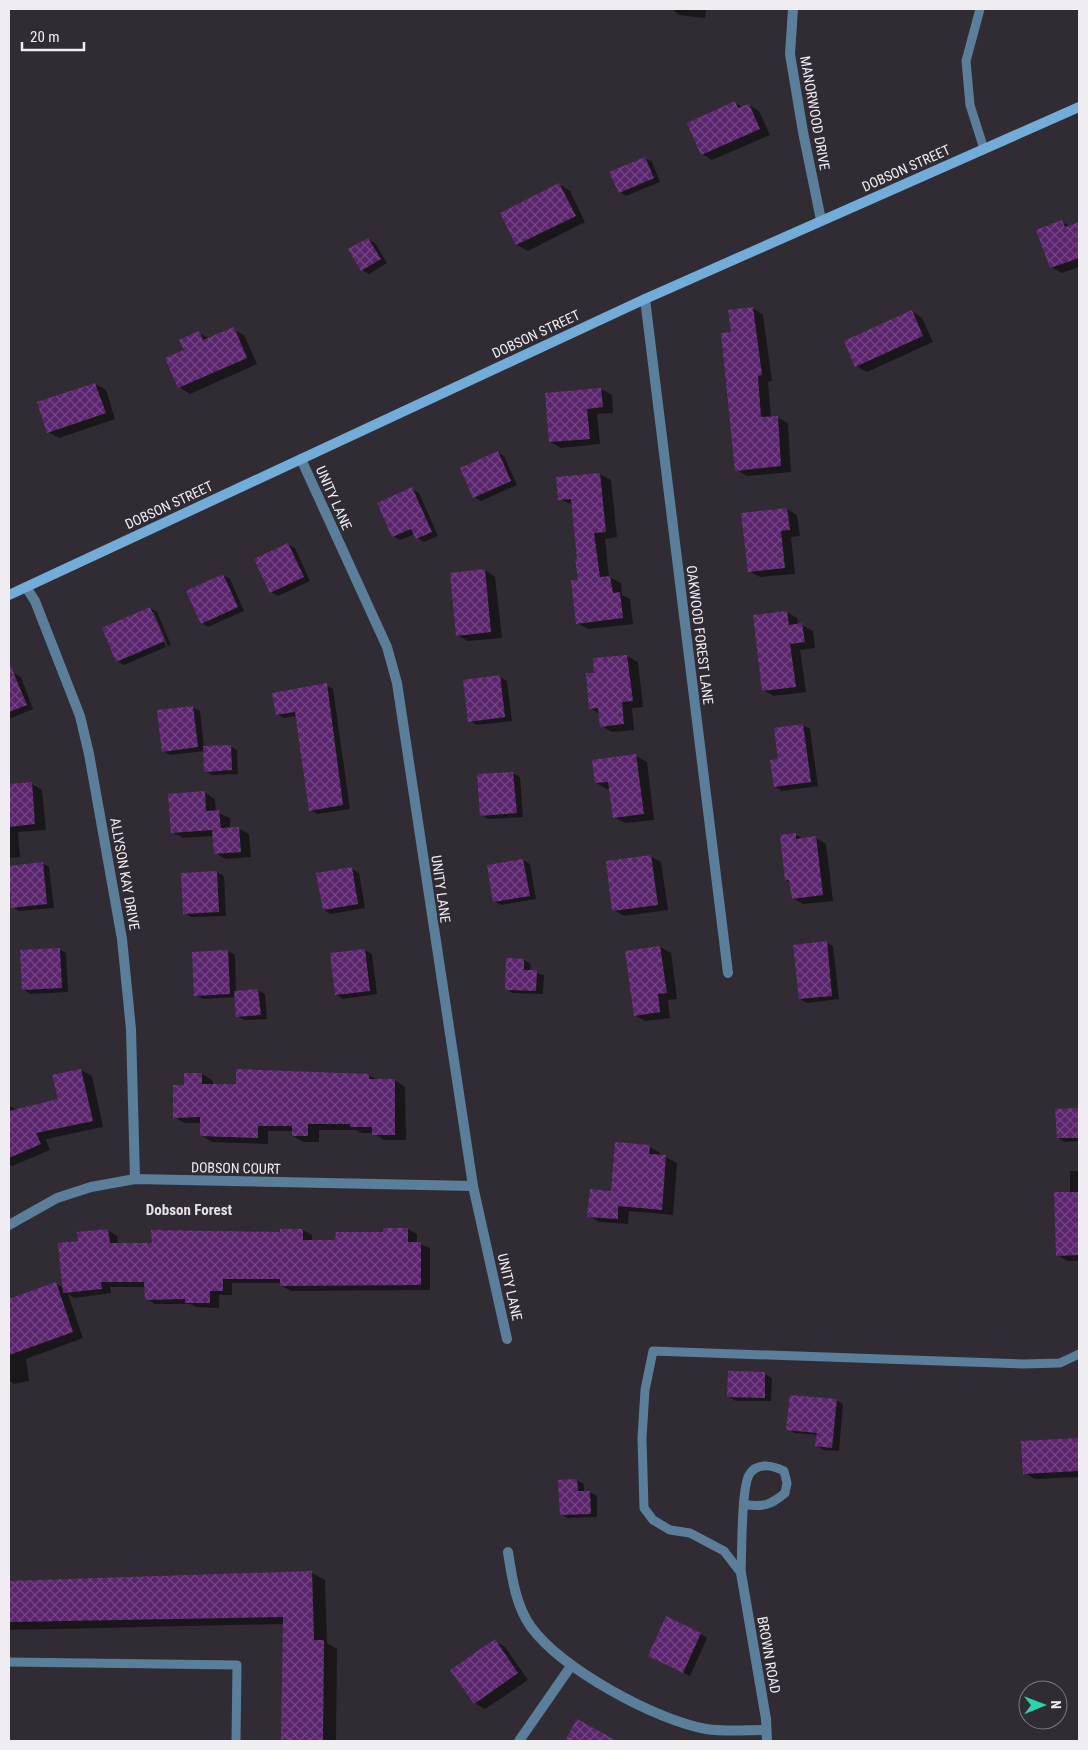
<svg xmlns="http://www.w3.org/2000/svg" width="1088" height="1750" font-family="'Roboto Condensed',sans-serif">
<style>
.shadow{fill:#0007}
.building{fill:url(#building-cross-hatch)}
.lines{fill:none;stroke-linecap:round;stroke-linejoin:round}
.lane{stroke:#5b7f9a;stroke-width:9}
.street{stroke:#5b7f9a;stroke-width:10}
.secondary{stroke:#72acd8;stroke-width:10}
.labels{text-anchor:middle;stroke-width:5;stroke-linejoin:round;paint-order:stroke}
.street-label{font-size:14px;fill:#f0edf2;stroke:#312c33}
.neighbourhood-label{font-size:15px;font-weight:bold;fill:#e5dfe8;stroke:#312c33}
</style>
<defs>
<pattern id="building-cross-hatch" width="8" height="8" patternUnits="userSpaceOnUse" patternTransform="scale(1.25)"><rect width="8" height="8" fill="#5b256e"/><path d="M0 0l8 8M0 8l8-8" fill="none" stroke="#734583"/></pattern>
</defs>
<rect width="100%" height="100%" fill="#312c33"/>
<g class="shadow">
<polygon points="672,9 706,9 705,18 679,15"/>
<polygon points="735,103 743,107 749,105 759,111 770,135 712,160 702,154"/>
<polygon points="645,158 652,162 660,182 626,196 620,192"/>
<polygon points="559,184 570,191 585,222 528,251 517,245 501,213"/>
<polygon points="1062,222 1070,226 1079,223 1079,267 1062,273 1051,267"/>
<polygon points="368,239 375,243 387,263 369,274 362,270"/>
<polygon points="753,308 763,315 772,381 768,382 771,417 777,417 788,423 791,472 747,476 737,470 732,333"/>
<polygon points="912,311 922,318 933,342 867,372 856,366"/>
<polygon points="233,329 244,335 257,364 190,394 179,387 186,351 199,333 210,339"/>
<polygon points="95,384 106,390 115,419 59,438 48,432"/>
<polygon points="601,389 612,395 613,413 597,414 600,444 561,448 550,442"/>
<polygon points="498,452 504,456 517,485 481,501 474,497"/>
<polygon points="600,474 611,480 617,537 605,539 609,577 621,583 622,595 630,599 633,624 588,629 577,623 579,560 573,505 560,499"/>
<polygon points="412,489 419,493 438,536 424,542 417,538 415,534 400,540 393,536"/>
<polygon points="787,509 797,515 800,536 791,537 795,574 760,577 749,571"/>
<polygon points="288,545 295,548 310,581 278,596 271,592"/>
<polygon points="485,570 495,577 502,638 468,641 457,635"/>
<polygon points="223,575 230,579 244,611 208,627 202,623"/>
<polygon points="150,608 157,612 171,645 168,646 154,612 151,612 166,647 124,665 117,661 103,629"/>
<polygon points="787,612 797,618 798,625 802,625 813,631 815,648 800,650 806,692 774,696 763,690"/>
<polygon points="627,656 638,662 643,707 632,708 634,730 612,732 601,726 600,714 590,708 595,674"/>
<polygon points="14,673 21,677 33,709 9,719 9,675"/>
<polygon points="500,677 507,681 512,721 477,725 470,721"/>
<polygon points="326,685 333,689 350,809 317,814 310,810 297,716 284,718 277,714"/>
<polygon points="193,707 200,711 204,747 230,746 237,750 238,774 212,775 205,771 205,751 170,755 163,751"/>
<polygon points="803,725 810,729 818,786 782,791 775,787 779,760"/>
<polygon points="636,756 647,762 654,820 625,823 614,817 611,788 607,789 596,783"/>
<polygon points="513,773 520,777 523,817 488,819 481,815"/>
<polygon points="32,784 42,790 46,830 18,832 20,857 9,858 9,785"/>
<polygon points="204,792 215,799 216,812 230,818 230,829 238,828 249,834 251,857 226,859 215,853 214,836 183,838 172,832"/>
<polygon points="796,835 804,839 816,838 826,844 833,901 803,904 793,898 791,883 786,880"/>
<polygon points="650,856 661,862 668,910 624,916 614,910"/>
<polygon points="523,860 530,864 536,899 501,905 494,901"/>
<polygon points="42,863 49,867 54,908 19,911 12,907 9,867"/>
<polygon points="352,869 359,873 365,908 331,914 324,910"/>
<polygon points="217,872 224,876 226,916 191,917 184,913"/>
<polygon points="826,942 833,946 839,999 807,1003 800,999"/>
<polygon points="660,947 671,953 677,999 668,1000 670,1018 645,1021 635,1015"/>
<polygon points="59,949 66,953 68,992 31,994 24,990"/>
<polygon points="365,950 372,954 377,994 343,999 336,995"/>
<polygon points="228,951 235,955 236,992 258,990 265,994 267,1019 244,1020 237,1016 235,997 203,999 196,995"/>
<polygon points="524,960 531,964 530,971 544,975 543,994 513,993 506,989"/>
<polygon points="81,1070 92,1076 103,1127 46,1139 50,1150 12,1166 9,1165 9,1105 17,1110 59,1100"/>
<polygon points="202,1074 213,1081 213,1085 368,1075 378,1080 395,1080 405,1087 406,1140 384,1140 373,1133 362,1133 356,1130 319,1130 319,1142 304,1142 293,1136 293,1131 268,1131 268,1144 212,1142 202,1136 202,1123 185,1123 174,1117 185,1086 185,1075"/>
<polygon points="1079,1109 1079,1141 1065,1142 1058,1138 1057,1110"/>
<polygon points="649,1146 660,1153 660,1156 666,1157 677,1163 673,1215 629,1211 628,1224 599,1222 589,1216 612,1192"/>
<polygon points="1070,1171 1079,1171 1079,1261 1067,1261 1057,1255 1070,1193"/>
<polygon points="408,1229 417,1234 417,1243 430,1248 430,1290 291,1291 282,1286 282,1283 232,1283 232,1295 219,1295 219,1308 196,1307 190,1304 155,1304 146,1299 146,1287 110,1287 111,1293 74,1298 68,1294 83,1338 26,1359 29,1381 14,1384 9,1381 9,1304 20,1302 55,1283 64,1288 80,1242 108,1230 117,1236 118,1244 153,1244 303,1230 312,1235 312,1241 337,1241"/>
<polygon points="765,1374 772,1378 771,1401 736,1401 729,1397"/>
<polygon points="836,1400 843,1404 839,1451 824,1450 817,1446 818,1435 795,1433 788,1429"/>
<polygon points="1079,1440 1079,1477 1035,1479 1024,1473 1023,1442"/>
<polygon points="577,1480 584,1484 584,1492 590,1492 597,1496 597,1517 568,1518 561,1514"/>
<polygon points="312,1573 325,1580 327,1643 337,1649 336,1741 282,1741 284,1624 9,1630 9,1582"/>
<polygon points="701,1634 707,1638 690,1676 656,1660"/>
<polygon points="495,1641 505,1647 528,1680 485,1709 475,1703"/>
</g>
<g class="building">
<polygon points="735,101 738,108 749,104 760,129 701,155 687,123"/>
<polygon points="645,157 654,178 619,193 609,172"/>
<polygon points="559,183 576,216 516,245 500,213"/>
<polygon points="1062,220 1065,227 1079,222 1079,258 1050,268 1036,230"/>
<polygon points="368,238 381,259 361,271 348,249"/>
<polygon points="753,307 762,375 758,376 761,417 778,416 781,466 735,471 721,333 731,332 728,310"/>
<polygon points="912,310 923,336 855,367 844,341"/>
<polygon points="234,327 247,358 178,388 165,358 184,350 179,340 199,331 203,340"/>
<polygon points="95,383 106,413 47,433 37,402"/>
<polygon points="601,388 603,407 587,409 590,439 549,442 545,393"/>
<polygon points="498,451 511,481 473,498 460,468"/>
<polygon points="600,473 606,532 594,533 600,577 610,576 613,593 620,592 623,618 576,624 571,580 578,580 575,559 577,559 571,499 558,500 556,477"/>
<polygon points="412,487 432,532 416,539 411,529 392,537 377,503"/>
<polygon points="787,508 790,530 781,531 785,568 748,572 741,513"/>
<polygon points="288,543 304,577 270,593 254,559"/>
<polygon points="485,569 491,632 456,636 450,573"/>
<polygon points="223,574 238,607 201,624 186,591"/>
<polygon points="150,607 165,641 116,662 102,628"/>
<polygon points="787,611 789,625 802,623 805,642 790,644 796,687 762,691 753,615"/>
<polygon points="627,655 633,701 622,702 624,724 600,727 598,708 589,709 586,673 594,673 593,658"/>
<polygon points="9,662 27,705 9,712"/>
<polygon points="500,675 505,717 468,722 463,680"/>
<polygon points="327,683 343,805 309,811 295,712 276,715 272,693"/>
<polygon points="193,706 198,747 162,752 157,710"/>
<polygon points="803,724 811,782 774,787 770,760 778,759 774,728"/>
<polygon points="231,745 232,770 204,772 203,746"/>
<polygon points="636,754 644,814 613,818 608,782 595,783 592,760"/>
<polygon points="513,772 517,813 480,816 477,774"/>
<polygon points="32,782 35,824 9,827 9,784"/>
<polygon points="205,791 206,811 219,810 221,828 239,827 241,852 214,854 212,830 171,833 168,794"/>
<polygon points="796,833 796,839 816,836 823,895 792,899 789,880 785,880 780,835"/>
<polygon points="651,855 658,905 612,911 606,861"/>
<polygon points="523,859 530,896 493,902 487,865"/>
<polygon points="43,862 47,904 11,908 9,866"/>
<polygon points="352,867 358,904 323,910 316,873"/>
<polygon points="217,871 219,912 183,914 181,873"/>
<polygon points="827,941 832,996 799,999 793,945"/>
<polygon points="660,946 667,993 658,994 660,1012 634,1016 625,951"/>
<polygon points="60,948 62,988 22,990 20,950"/>
<polygon points="365,949 370,991 335,995 330,953"/>
<polygon points="228,950 230,994 194,996 192,952"/>
<polygon points="506,958 524,959 524,970 537,970 536,991 505,990"/>
<polygon points="258,989 261,1015 236,1017 234,991"/>
<polygon points="81,1069 93,1121 36,1133 41,1144 9,1158 9,1111 58,1099 52,1075"/>
<polygon points="236,1069 369,1074 369,1079 395,1079 395,1135 372,1135 372,1127 350,1127 350,1124 308,1124 308,1136 292,1136 292,1126 258,1126 258,1138 200,1136 200,1117 173,1118 173,1085 184,1085 184,1073 202,1073 202,1084 236,1084"/>
<polygon points="1079,1108 1079,1138 1057,1138 1055,1109"/>
<polygon points="615,1142 650,1145 649,1154 666,1155 662,1210 618,1206 618,1219 587,1217 590,1189 611,1191"/>
<polygon points="1054,1192 1079,1192 1079,1255 1056,1256"/>
<polygon points="383,1228 408,1228 408,1242 421,1242 421,1285 280,1286 280,1279 223,1279 223,1291 210,1291 210,1303 185,1303 185,1299 145,1300 144,1282 101,1282 102,1289 63,1293 58,1243 78,1241 77,1232 108,1229 110,1243 152,1243 151,1230 280,1232 280,1229 303,1229 303,1240 335,1240 336,1232 383,1232"/>
<polygon points="56,1282 73,1332 9,1355 9,1299"/>
<polygon points="728,1371 765,1372 765,1398 727,1397"/>
<polygon points="790,1395 837,1399 832,1448 815,1446 817,1433 786,1430"/>
<polygon points="1079,1438 1079,1471 1023,1474 1021,1441"/>
<polygon points="577,1479 578,1491 590,1491 591,1514 560,1515 558,1480"/>
<polygon points="312,1571 314,1640 324,1640 323,1741 281,1741 283,1617 9,1622 9,1581"/>
<polygon points="666,1616 701,1633 683,1673 648,1656"/>
<polygon points="495,1639 518,1673 474,1704 450,1670"/>
<polygon points="577,1719 617,1741 565,1741"/>
</g>
<g class="lines">
<g class="lane">
<polyline points="980,9 966,61 970,105 984,149"/>
<polyline points="741,1573 724,1551 690,1533 670,1530 653,1520 644,1508 642,1438 645,1390 653,1351 1023,1364 1060,1363 1079,1354"/>
<path d="M741,1573C742,1554 741,1489 749,1475C757,1461 774,1466 784,1471L787,1483L785,1493C771,1505 762,1508 744,1504"/>
<polyline points="9,1662 237,1665 236,1741"/>
</g>
<g class="street">
<polyline points="793,9 790,54 803,132 821,220"/>
<polyline points="645,299 728,973"/>
<polyline points="301,459 387,647 397,683 473,1186 507,1339"/>
<polyline points="26,587 35,601 80,716 89,754 122,939 131,1029 135,1179"/>
<polyline points="9,1225 57,1198 91,1187 135,1179 473,1186"/>
<path d="M508,1552C512,1578 516,1606 531,1627C562,1669 655,1720 706,1729C725,1732 746,1730 766,1730"/>
<polyline points="741,1573 766,1719 767,1741"/>
<polyline points="519,1741 571,1666"/>
</g>
<polyline class="secondary" points="9,595 645,299 1079,107"/>
</g>
<g class="labels">
<g class="street-label">
<text transform="translate(815 113) rotate(80)" y="5">MANORWOOD DRIVE</text>
<text transform="translate(906 168) rotate(-24)" y="5">DOBSON STREET</text>
<text transform="translate(536 334) rotate(-25)" y="5">DOBSON STREET</text>
<text transform="translate(334 498) rotate(66)" y="5">UNITY LANE</text>
<text transform="translate(169 505) rotate(-25)" y="5">DOBSON STREET</text>
<text transform="translate(700 635) rotate(83)" y="5">OAKWOOD FOREST LANE</text>
<text transform="translate(125 874) rotate(80)" y="5">ALLYSON KAY DRIVE</text>
<text transform="translate(441 889) rotate(82)" y="5">UNITY LANE</text>
<text transform="translate(236 1168) rotate(1)" y="5">DOBSON COURT</text>
<text transform="translate(510 1287) rotate(77)" y="5">UNITY LANE</text>
<text transform="translate(769 1655) rotate(80)" y="5">BROWN ROAD</text>
</g>
<g class="neighbourhood-label">
<text x="189" y="1215">Dobson Forest</text>
</g>
</g>
<rect width="1088" height="1750" fill="none" stroke="#f0edf2" stroke-width="20"/>
<g transform="translate(1043 1705) rotate(89)"><circle r="24" fill="#312c33" stroke="#7d797f"/>
<path d="M0-4L9 19L0 12L-9 19Z" fill="#29d5ac"/>
<text y="-8" font-size="14" font-weight="bold" text-anchor="middle" fill="#f0edf2">N</text>
</g>
<path d="M22 42v8h62v-8" fill="none" stroke="#f0edf2" stroke-width="2.5"/>
<text x="30" y="42" font-size="15" fill="#f0edf2" stroke="#312c33" stroke-width="4" paint-order="stroke">20 m</text>
</svg>
